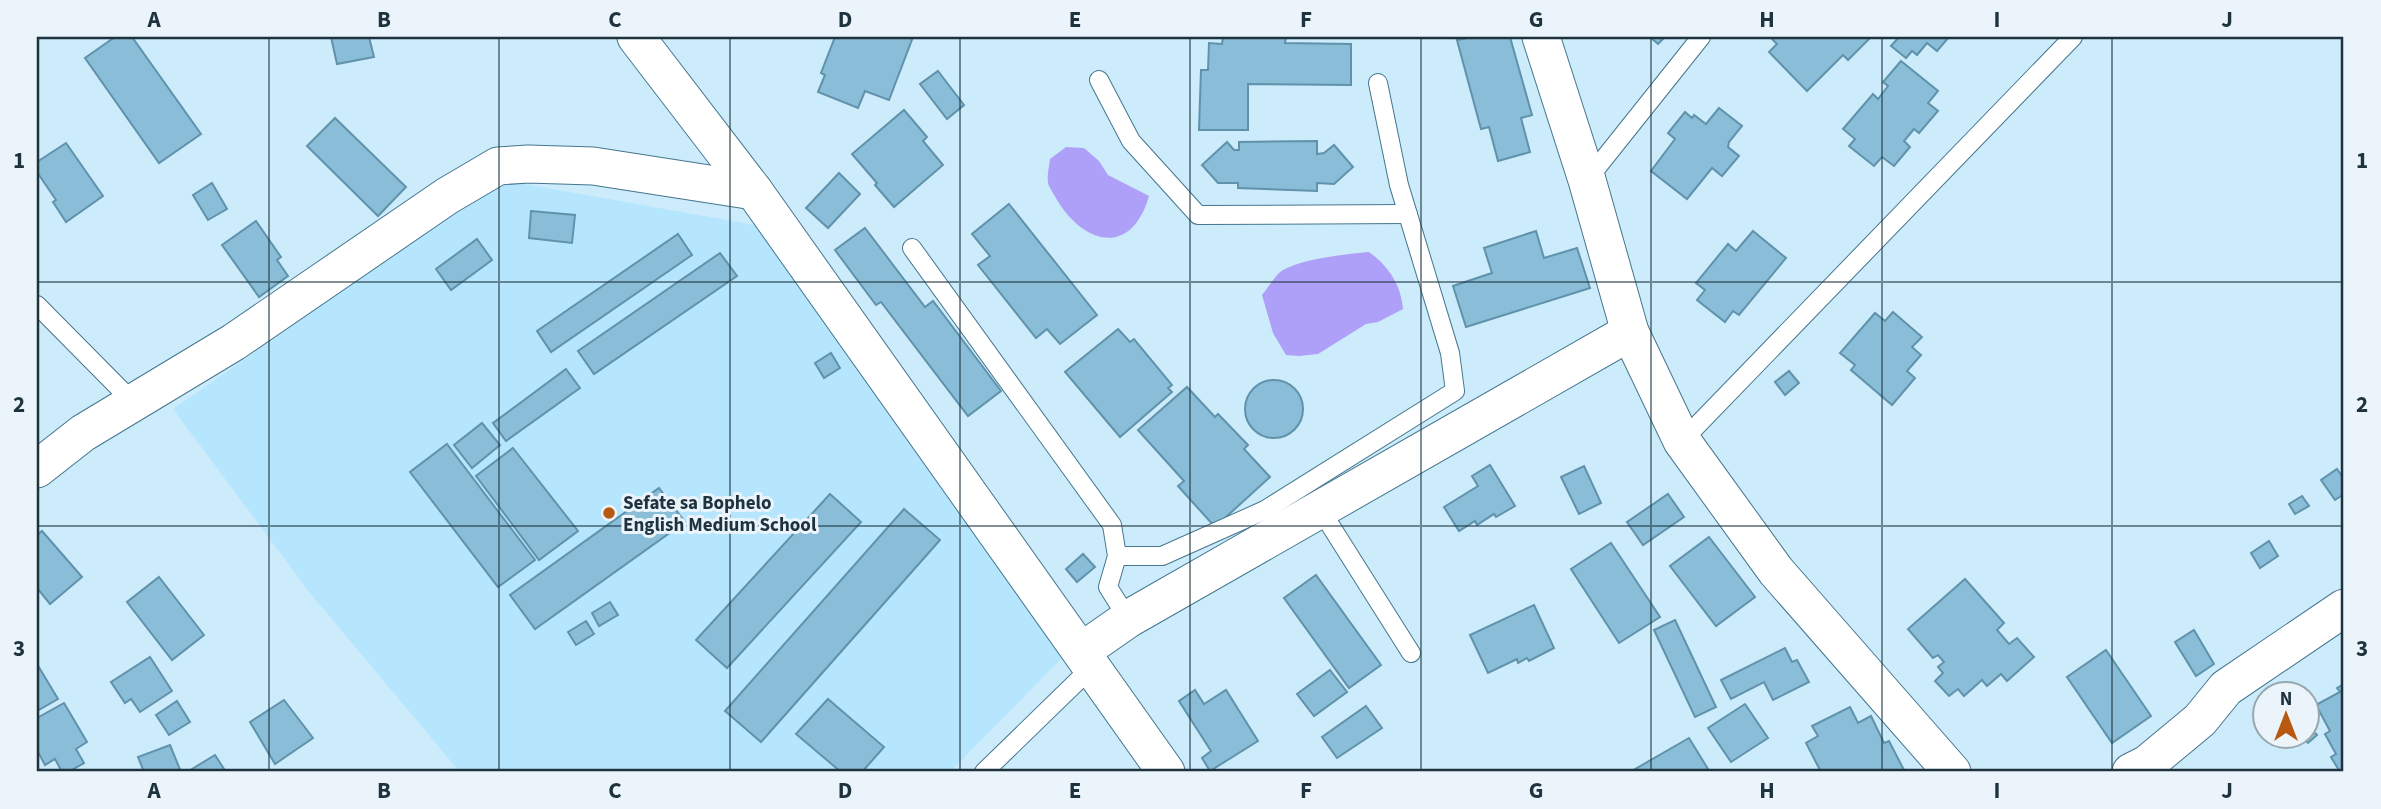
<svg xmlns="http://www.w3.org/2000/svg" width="2381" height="809" font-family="'Source Sans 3',sans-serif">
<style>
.built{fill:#b6e6fe}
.water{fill:#aea0f8}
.building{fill:#8abdd7;stroke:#6092ab;stroke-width:2}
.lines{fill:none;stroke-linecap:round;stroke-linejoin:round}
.service-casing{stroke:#45768e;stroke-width:20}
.minor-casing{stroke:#45768e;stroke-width:39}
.service{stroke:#fff;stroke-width:18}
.minor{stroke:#fff;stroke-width:37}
.grid{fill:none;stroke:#1e333e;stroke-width:2;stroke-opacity:0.55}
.poi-dot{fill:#b85911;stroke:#eaf4fa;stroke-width:2.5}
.labels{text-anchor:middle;stroke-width:6;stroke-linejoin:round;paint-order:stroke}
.poi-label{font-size:19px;font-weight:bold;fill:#1e333e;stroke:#eaf4fa;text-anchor:start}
.neatline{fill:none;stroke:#1e333e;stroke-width:2.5}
.grid-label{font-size:23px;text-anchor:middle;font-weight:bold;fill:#1e333e}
</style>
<rect width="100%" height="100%" fill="#ccebfb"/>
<polygon class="built" points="503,180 766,227 1064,656 950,772 460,772 310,593 173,409"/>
<g class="water">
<path d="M1066,147L1084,148L1099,161L1108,175L1149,196C1132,256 1085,246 1057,200C1055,196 1051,190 1049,186C1046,179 1049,167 1050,159Z"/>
<path d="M1369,252C1388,266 1401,284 1403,309L1378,322L1366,324L1318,354L1299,356L1286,355L1273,333L1262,295C1268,288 1273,279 1279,273C1296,259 1347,254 1369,252Z"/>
</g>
<g class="building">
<polygon points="115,37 132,37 201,134 159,163 85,58"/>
<polygon points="331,37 369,37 374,57 337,64"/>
<polygon points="835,37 913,37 889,100 865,91 858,108 818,92 825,75 821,73"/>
<polygon points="1223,37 1286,37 1285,43 1351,44 1351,85 1248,84 1248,130 1199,130 1201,70 1208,70 1209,43 1222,44"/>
<polygon points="1464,37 1510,37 1532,115 1521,118 1530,152 1498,161 1489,127 1481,129 1457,40 1464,39"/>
<polygon points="1650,37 1665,37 1658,44"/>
<polygon points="1770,37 1871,37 1848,60 1843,55 1807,91 1769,52 1777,44"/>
<polygon points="1899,37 1949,37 1937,51 1927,43 1917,55 1912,51 1906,58 1891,46"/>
<polygon points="1901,61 1938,91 1928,103 1938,111 1919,133 1914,129 1904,141 1910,147 1894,166 1882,157 1874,166 1849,146 1855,139 1843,129 1873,94 1878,99 1888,86 1883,82"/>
<polygon points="938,71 964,105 947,119 920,84"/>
<polygon points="1719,108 1742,126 1729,142 1728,147 1739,156 1722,176 1712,168 1687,199 1651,171 1675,139 1668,133 1685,112 1692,118 1694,115 1706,124"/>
<polygon points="904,110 927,137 923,141 943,165 894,207 875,185 877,183 852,154"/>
<polygon points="335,118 406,187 378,216 307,146"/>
<polygon points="1317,141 1317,154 1324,153 1334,145 1353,167 1334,184 1317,183 1317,191 1238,188 1238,183 1218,183 1202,165 1227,142 1234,150 1239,150 1239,142"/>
<polygon points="66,143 103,196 66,222 53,202 56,200 37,172 37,162"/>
<polygon points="839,173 860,194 828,228 806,208"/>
<polygon points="212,183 227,209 208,220 193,195"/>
<polygon points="1009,204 1097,315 1060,344 1047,329 1036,338 978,265 990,256 972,234"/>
<polygon points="531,211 575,215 572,243 529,238"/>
<polygon points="256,221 281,257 277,260 288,276 259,297 222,245"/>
<polygon points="865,228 925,307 933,301 1001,391 968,416 881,302 876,305 835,250"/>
<polygon points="1536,231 1544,258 1577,248 1590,288 1466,327 1453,286 1492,273 1484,248"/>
<polygon points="1753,231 1786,258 1739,315 1733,311 1725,322 1697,300 1705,290 1696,283 1728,244 1736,251"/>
<polygon points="678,234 692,255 551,352 537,331"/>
<polygon points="477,239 492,260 451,290 436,269"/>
<polygon points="720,253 737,276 594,374 578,351"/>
<polygon points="1893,312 1922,337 1912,347 1921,355 1907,371 1915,378 1892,405 1851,370 1855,365 1840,353 1875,313 1885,321"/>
<polygon points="1118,329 1130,342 1134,339 1172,385 1168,388 1172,392 1120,437 1065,372"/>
<polygon points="831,353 840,368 824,378 815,363"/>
<polygon points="566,369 580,388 506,441 493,423"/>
<polygon points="1789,371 1799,383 1785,395 1775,382"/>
<circle cx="1274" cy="409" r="29"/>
<polygon points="1187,387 1215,417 1218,414 1248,445 1244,449 1270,477 1215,527 1178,486 1184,481 1138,430"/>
<polygon points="482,423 500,445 472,468 454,445"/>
<polygon points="447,444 535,560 498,587 410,472"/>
<polygon points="513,448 578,531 539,560 476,476"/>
<polygon points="1490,465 1515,506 1496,517 1494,514 1477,525 1475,521 1459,531 1444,507 1478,486 1472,476"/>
<polygon points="1584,466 1601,503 1579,514 1561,477"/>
<polygon points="2337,469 2344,479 2344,494 2335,500 2321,480"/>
<polygon points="659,488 685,522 535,629 510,595"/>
<polygon points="830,494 861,522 727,668 696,640"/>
<polygon points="1668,494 1684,517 1643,545 1627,522"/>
<polygon points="2302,496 2309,506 2295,514 2289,504"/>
<polygon points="904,509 940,540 761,742 725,711"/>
<polygon points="42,531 82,577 50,604 37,588 37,535"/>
<polygon points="1709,537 1755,597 1716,626 1670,566"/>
<polygon points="2269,541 2278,556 2260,568 2251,553"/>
<polygon points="1611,543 1660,617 1619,643 1571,569"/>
<polygon points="1083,554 1095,567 1077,582 1066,569"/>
<polygon points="1316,575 1381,665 1349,688 1284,598"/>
<polygon points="159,577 204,635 172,660 127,602"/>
<polygon points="1965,579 2004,623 1997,630 2009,644 2017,638 2034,657 2007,681 2001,674 1987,686 1982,680 1964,696 1958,689 1949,696 1935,681 1943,673 1938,667 1944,662 1938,655 1933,658 1908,629"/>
<polygon points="610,602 618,615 599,626 592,613"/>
<polygon points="1534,605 1554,648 1529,661 1527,658 1518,663 1517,659 1488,673 1470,635"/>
<polygon points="1675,620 1716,707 1695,717 1654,630"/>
<polygon points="586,621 594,634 576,645 568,632"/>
<polygon points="2194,630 2214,664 2196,676 2175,642"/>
<polygon points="1785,648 1792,662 1797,660 1809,682 1773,700 1764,682 1731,699 1721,680"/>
<polygon points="2106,650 2151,716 2112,743 2067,677"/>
<polygon points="150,657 172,691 140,712 131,699 125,703 111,682"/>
<polygon points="37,664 58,699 37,711"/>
<polygon points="1330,670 1347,692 1314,716 1297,694"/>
<polygon points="2344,684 2344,772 2340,772 2331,757 2336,754 2325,734 2330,731 2316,705 2340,692 2337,688"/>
<polygon points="1195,690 1204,704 1226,690 1258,741 1210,771 1202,758 1211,751 1179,701"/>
<polygon points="828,699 884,747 862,772 841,772 796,734"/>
<polygon points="284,700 313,738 275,764 250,722"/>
<polygon points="177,701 190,722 169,735 156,715"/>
<polygon points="64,703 87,742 76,749 84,763 68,772 62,772 55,759 45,765 37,750 37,718"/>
<polygon points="1745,704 1768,738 1731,762 1708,728"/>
<polygon points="1366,706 1382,728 1337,758 1322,737"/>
<polygon points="1850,707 1858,723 1871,716 1884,743 1889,741 1905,772 1821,772 1806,743 1818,736 1812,726"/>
<polygon points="2309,727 2317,735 2308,743 2301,736 2308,736"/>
<polygon points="1689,738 1708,769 1703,772 1630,772"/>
<polygon points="170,745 181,772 144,772 138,757"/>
<polygon points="215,755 226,772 194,772 192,769"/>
</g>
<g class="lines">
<defs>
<g id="service">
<polyline points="1099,80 1131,141 1198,215 1408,214"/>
<polyline points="1587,180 1701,37"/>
<polyline points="912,248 1112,525 1117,556 1108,587 1128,619"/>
<polyline points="37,305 134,403"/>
<polyline points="1682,441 2073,37"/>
<polyline points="1320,509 1411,653"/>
<polyline points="1117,556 1162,556 1265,510 1455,391 1450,353 1399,185 1378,83"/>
<polyline points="984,772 1093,666"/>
</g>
<g id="minor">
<polyline points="636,37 754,191 1166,772"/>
<polyline points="1541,37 1587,180 1630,332 1682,441 1776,571 1952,772"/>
<polyline points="37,469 83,433 234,342 447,196 498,166 528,164 593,166 754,191"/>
<polyline points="1082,651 1128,619 1630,332"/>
<polyline points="2131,772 2147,764 2200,720 2226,688 2344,608"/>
</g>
</defs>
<use href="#service" class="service-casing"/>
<use href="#minor" class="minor-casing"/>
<use href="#service" class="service"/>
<use href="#minor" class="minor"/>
</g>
<path class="grid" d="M269,37V772M499,37V772M730,37V772M960,37V772M1190,37V772M1421,37V772M1651,37V772M1882,37V772M2112,37V772M37,282H2344M37,526H2344"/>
<circle class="poi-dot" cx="609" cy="513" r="7"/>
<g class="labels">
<g class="poi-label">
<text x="623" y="509">Sefate sa Bophelo<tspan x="623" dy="22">English Medium School</tspan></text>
</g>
</g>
<rect width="2381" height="809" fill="none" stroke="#eaf4fa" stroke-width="77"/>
<g transform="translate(2286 715)"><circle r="33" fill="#eaf4fa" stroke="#98a7af" stroke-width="2"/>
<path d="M0-5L12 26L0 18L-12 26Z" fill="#b85911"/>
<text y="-10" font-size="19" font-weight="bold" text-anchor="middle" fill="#1e333e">N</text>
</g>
<rect x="38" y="38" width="2304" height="732" class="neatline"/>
<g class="grid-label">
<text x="154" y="27">A</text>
<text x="384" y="27">B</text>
<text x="615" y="27">C</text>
<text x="845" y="27">D</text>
<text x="1075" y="27">E</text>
<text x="1306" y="27">F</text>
<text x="1536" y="27">G</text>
<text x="1767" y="27">H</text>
<text x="1997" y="27">I</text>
<text x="2227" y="27">J</text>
<text x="19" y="168">1</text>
<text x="2362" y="168">1</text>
<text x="19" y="412">2</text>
<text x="2362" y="412">2</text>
<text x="19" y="656">3</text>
<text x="2362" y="656">3</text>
<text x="154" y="798">A</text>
<text x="384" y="798">B</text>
<text x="615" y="798">C</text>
<text x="845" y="798">D</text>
<text x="1075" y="798">E</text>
<text x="1306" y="798">F</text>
<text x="1536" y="798">G</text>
<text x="1767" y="798">H</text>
<text x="1997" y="798">I</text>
<text x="2227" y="798">J</text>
</g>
</svg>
